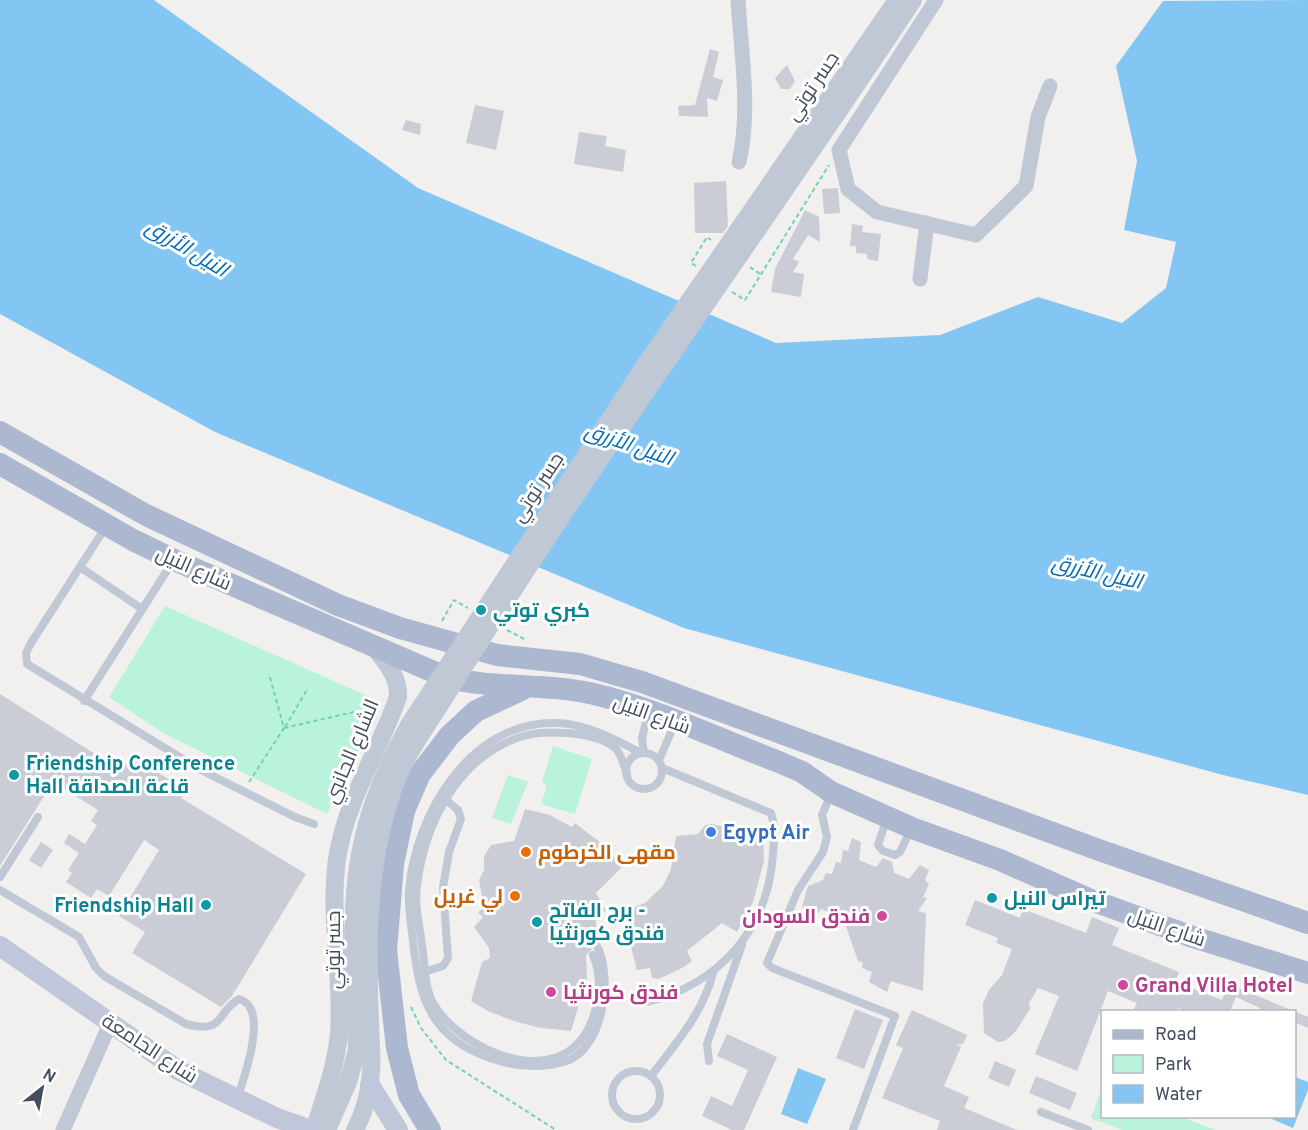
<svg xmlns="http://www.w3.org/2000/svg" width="1308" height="1130" font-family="Overpass,Cairo,sans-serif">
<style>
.green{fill:#baf3db}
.water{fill:#83c6f3}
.building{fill:#cacdd5}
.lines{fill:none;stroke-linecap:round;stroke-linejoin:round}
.path{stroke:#6fd4b6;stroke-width:2;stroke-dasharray:4.5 3;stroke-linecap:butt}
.service{stroke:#c1c8d5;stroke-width:8}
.minor{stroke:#c1c8d5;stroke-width:15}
.tertiary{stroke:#c1c8d5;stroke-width:18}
.secondary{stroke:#c0c7da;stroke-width:20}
.primary{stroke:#acb7d0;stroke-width:22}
.tertiary-bridge{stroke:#c1c8d5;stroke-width:18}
.culture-dot{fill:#0f9aa8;stroke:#fff;stroke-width:2}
.shop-dot{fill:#3f7fe0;stroke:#fff;stroke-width:2}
.food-dot{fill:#e8710a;stroke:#fff;stroke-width:2}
.hotel-dot{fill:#d1479c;stroke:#fff;stroke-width:2}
.labels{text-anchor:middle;stroke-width:6;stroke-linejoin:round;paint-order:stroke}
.street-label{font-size:20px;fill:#454e5e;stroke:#fff}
.culture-label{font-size:20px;font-weight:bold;fill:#0d838f;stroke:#fff;text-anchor:start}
.shop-label{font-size:20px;font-weight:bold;fill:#366cbe;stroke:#fff;text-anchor:start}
.food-label{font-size:20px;font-weight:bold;fill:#c56008;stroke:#fff;text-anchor:start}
.hotel-label{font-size:20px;font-weight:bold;fill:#b23c85;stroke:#fff;text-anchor:start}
.water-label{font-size:21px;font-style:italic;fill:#016cb6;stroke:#fff}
</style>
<rect width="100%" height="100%" fill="#f2efef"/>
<g class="green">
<polygon points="165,606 372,698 380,710 374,725 350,764 327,814 163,733 109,697"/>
<polygon points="553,746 592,759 575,814 541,804 547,786 542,782"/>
<polygon points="508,775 528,782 511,824 492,818"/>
<polygon points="1102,1088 1102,1116 1181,1117 1216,1130 1122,1130 1091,1118"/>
</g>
<g class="water">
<polygon points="0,0 154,0 418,188 776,343 940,335 1038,297 1122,323 1166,288 1176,242 1124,230 1137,161 1116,66 1163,1 1308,0 1308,795 1223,775 684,628 215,432 0,314"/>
<polygon points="798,1068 826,1079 807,1124 781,1114"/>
<polygon points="1295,1077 1308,1082 1308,1090 1293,1128 1267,1117 1294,1116"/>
</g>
<g class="building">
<polygon points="710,49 719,52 713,77 723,80 717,101 707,98 708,117 679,116 678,106 695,105"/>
<polygon points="787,65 795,81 790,89 781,89 775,78"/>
<polygon points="475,105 504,111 496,150 466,143"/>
<polygon points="406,120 421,124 420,135 402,130"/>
<polygon points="579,132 607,136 605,146 626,150 623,172 574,164"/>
<polygon points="726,181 728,226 723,233 695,233 694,183"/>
<polygon points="838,188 840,213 824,214 822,189"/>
<polygon points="805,210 819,217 820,242 808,235 793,259 799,262 793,272 804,274 801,297 771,292 775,269"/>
<polygon points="852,224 863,226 862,232 881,234 878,261 867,259 867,254 856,253 856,246 850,246"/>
<polygon points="0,694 122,771 131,756 186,790 181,798 306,874 232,996 221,1007 132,953 145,932 119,916 159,850 144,840 109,896 97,889 91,898 66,882 72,873 68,870 79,853 64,843 69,834 85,844 97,825 91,821 98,810 53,782 0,866"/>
<polygon points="525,809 550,815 572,827 575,823 601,843 622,867 596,893 606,911 595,914 597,934 591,941 592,949 586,955 587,979 571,1031 541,1028 517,1022 490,1012 471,1001 482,962 490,958 489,948 474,927 483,917 478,913 484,907 479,880 484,870 484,856 491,845 514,841"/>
<polygon points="712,824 721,826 729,836 763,836 764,861 753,902 737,932 722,923 687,951 692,961 684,967 659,979 652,978 650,968 637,970 622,912 645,903 663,886 671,869 676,836 698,834 705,825"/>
<polygon points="852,838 861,842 859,860 876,867 883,858 892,862 894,873 909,879 920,865 929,870 925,880 929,884 923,897 927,898 918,911 926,913 923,991 891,981 887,992 869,982 872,972 862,968 863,963 858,961 843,918 821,909 818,913 802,907 808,886 823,880 826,873 832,874 836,862 841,863 843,850 848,851"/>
<polygon points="41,842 53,850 41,868 29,860"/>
<polygon points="975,900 1020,918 1023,909 1086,933 1092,917 1119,928 1112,945 1179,972 1175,982 1222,1000 1229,984 1308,1017 1308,1028 1294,1022 1294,1011 1258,1011 1260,1008 1236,997 1230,1011 1186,1011 1178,1008 1176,1011 1133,1011 1137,1003 1108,991 1077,1071 1035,1054 1059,996 1038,988 1029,1003 1030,1009 1016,1031 1005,1041 998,1042 984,1033 983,1003 989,990 1002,975 1012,949 996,943 998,938 965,925"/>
<polygon points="855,1009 883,1020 864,1069 836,1058"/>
<polygon points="912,1010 967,1035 963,1044 956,1045 961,1047 944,1086 969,1097 964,1108 1017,1130 937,1130 940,1121 882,1098 903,1048 896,1045"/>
<polygon points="727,1034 777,1057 744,1130 732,1130 702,1116 711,1096 732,1106 748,1070 717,1056"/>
<polygon points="995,1061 1016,1070 1009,1087 988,1078"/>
<polygon points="1036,1076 1077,1093 1070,1110 1029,1093"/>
</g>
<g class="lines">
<g class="path">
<polyline points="696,266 691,263 707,237 711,240"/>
<polyline points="750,267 760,274"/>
<polyline points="732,292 745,300 829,165"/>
<polyline points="442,621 454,600 468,608"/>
<polyline points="507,630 526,640"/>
<polyline points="285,727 308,688"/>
<polyline points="284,728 354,712"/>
<polyline points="249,782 284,728 269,674"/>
<polyline points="411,1007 421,1028 446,1060 556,1130"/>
</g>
<g class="service">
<polyline points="105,528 31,643 26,653 27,664 201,770 295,817 314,824"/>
<polyline points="80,567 142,609"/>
<polyline points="84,701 173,561"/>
<polyline points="644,753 642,738 648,714"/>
<circle cx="644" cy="771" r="18"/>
<polyline points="659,760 675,723"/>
<polyline points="831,794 822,815 827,837 823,852 798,890 767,963 772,968 895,1016 853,1130"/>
<polyline points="887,818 878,845 883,851 895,855 900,852 911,829"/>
<polyline points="0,877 38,817"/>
<path d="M0,890L79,937L96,968L104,976L186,1024C226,1034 214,1014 239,999C270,1007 244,1078 237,1099"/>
<path d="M596,944C614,975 604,1051 564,1062C539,1069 517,1067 493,1059C431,1039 419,999 413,941C411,924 408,907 409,891C415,815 470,720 557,723C587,724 616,740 641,753"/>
<path d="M593,955C603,977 599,1008 588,1029C555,1092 460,1050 433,1003C424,986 425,964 422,945C420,926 414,906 417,886C424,825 457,758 520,737C544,729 597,731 616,749C622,755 623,765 627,773"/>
<polyline points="421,973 443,966 448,958 443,887 449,852 461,819 458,810 445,799"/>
<path d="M647,1002C719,984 768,930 773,854C774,839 776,828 771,813L662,768"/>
<polyline points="709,1061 707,1044 742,945"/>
<circle cx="636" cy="1095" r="24"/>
<path d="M651,1076C676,1043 703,1013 713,973"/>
<polyline points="1041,1112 1088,1130"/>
</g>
<g class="minor">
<path d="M738,0C741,53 751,110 739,162"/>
<polyline points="936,0 839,150 848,189 877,212 976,235 1026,186 1038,117 1050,86"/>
<polyline points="920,279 927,223"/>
<polyline points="63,1130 110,1024"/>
</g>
<g class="tertiary">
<path d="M314,1130C324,1098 336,1067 339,1033C343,975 329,917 337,859C347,797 378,754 398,697C399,675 385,662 373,645"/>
<polyline points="327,1130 348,1082 357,1050"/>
<path d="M355,1130C369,1103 373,1077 371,1047"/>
</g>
<g class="secondary">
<polyline points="0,946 178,1070 277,1118 311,1130"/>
<polyline points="370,1085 398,1130"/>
</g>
<g class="primary">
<polyline points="0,432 146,515 338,605 400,628 497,655 580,664 642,682 1099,850 1308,923"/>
<path d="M0,464L133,540L174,560L448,678C496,689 546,683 594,694C654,708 721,740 779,762L802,772L831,792L912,828L1000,860L1091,900L1190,936L1308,973"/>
<polyline points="430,1130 409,1095 397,1048 386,950 393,864 404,811 420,774 450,735 476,711 523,689"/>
</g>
<g class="tertiary-bridge">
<path d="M371,1047C367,961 364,872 393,789C404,757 425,729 443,700C474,650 506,601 538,552C660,366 791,185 913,0"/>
<path d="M357,1050C355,985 348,908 362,844C371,801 388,763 409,725L650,358L897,0"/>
</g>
</g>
<g class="culture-dot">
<circle cx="481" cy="610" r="6"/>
<circle cx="14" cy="775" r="6"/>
<circle cx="992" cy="898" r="6"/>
<circle cx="206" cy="905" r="6"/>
<circle cx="537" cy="922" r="6"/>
</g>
<circle class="shop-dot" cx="711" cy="832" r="6"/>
<g class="food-dot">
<circle cx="526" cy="852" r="6"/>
<circle cx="515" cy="896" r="6"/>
</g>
<g class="hotel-dot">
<circle cx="882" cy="916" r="6"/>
<circle cx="1123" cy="985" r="6"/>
<circle cx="551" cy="992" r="6"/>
</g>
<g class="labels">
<g class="street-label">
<text transform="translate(812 86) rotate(-56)" y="7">جسر توتي</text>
<text transform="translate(537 487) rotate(-57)" y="7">جسر توتي</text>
<text transform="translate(194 568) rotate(24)" y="7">شارع النيل</text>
<text transform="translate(652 714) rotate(20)" y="7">شارع النيل</text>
<text transform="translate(351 751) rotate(-67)" y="7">الشارع الجانبي</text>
<text transform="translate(1167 927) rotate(19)" y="7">شارع النيل</text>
<text transform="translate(333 950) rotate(-90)" y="7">جسر توتي</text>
<text transform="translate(150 1048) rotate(33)" y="7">شارع الجامعة</text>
</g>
<g class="culture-label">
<text x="493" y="617">كبري توتي</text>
<text x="26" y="770">Friendship Conference<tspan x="26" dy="23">Hall قاعة الصداقة</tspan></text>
<text x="1004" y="905">تيراس النيل</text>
<text x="194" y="912" text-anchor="end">Friendship Hall</text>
<text x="549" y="917">برج الفاتح -<tspan x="549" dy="23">فندق كورنثيا</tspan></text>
</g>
<g class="shop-label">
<text x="723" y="839">Egypt Air</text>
</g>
<g class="food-label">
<text x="538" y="859">مقهى الخرطوم</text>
<text x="503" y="903" text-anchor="end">لي غريل</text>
</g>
<g class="hotel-label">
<text x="870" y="923" text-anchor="end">فندق السودان</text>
<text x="1135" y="992">Grand Villa Hotel</text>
<text x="563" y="999">فندق كورنثيا</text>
</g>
<g class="water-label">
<text transform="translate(187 248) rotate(31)" y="7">النيل الأزرق</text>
<text transform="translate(629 444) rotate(19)" y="7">النيل الأزرق</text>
<text transform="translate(1097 572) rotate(13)" y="7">النيل الأزرق</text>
</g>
</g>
<rect x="1101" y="1010" width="195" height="108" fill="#ffffff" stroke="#b5b8bf" stroke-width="1.5"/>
<rect x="1113" y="1030" width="30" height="9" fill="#acb7d0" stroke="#b5b8bf" stroke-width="1.5"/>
<text x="1155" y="1040" font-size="18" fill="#454e5e">Road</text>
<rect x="1113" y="1055" width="30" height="18" fill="#baf3db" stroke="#b5b8bf" stroke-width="1.5"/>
<text x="1155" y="1070" font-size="18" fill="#454e5e">Park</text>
<rect x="1113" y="1085" width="30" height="18" fill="#83c6f3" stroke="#b5b8bf" stroke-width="1.5"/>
<text x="1155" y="1100" font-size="18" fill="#454e5e">Water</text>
<g transform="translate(42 1088) rotate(31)" stroke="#ffffff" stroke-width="4.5" paint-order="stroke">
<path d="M0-4.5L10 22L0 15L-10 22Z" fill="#454e5e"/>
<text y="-9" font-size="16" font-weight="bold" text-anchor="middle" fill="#454e5e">N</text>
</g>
</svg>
